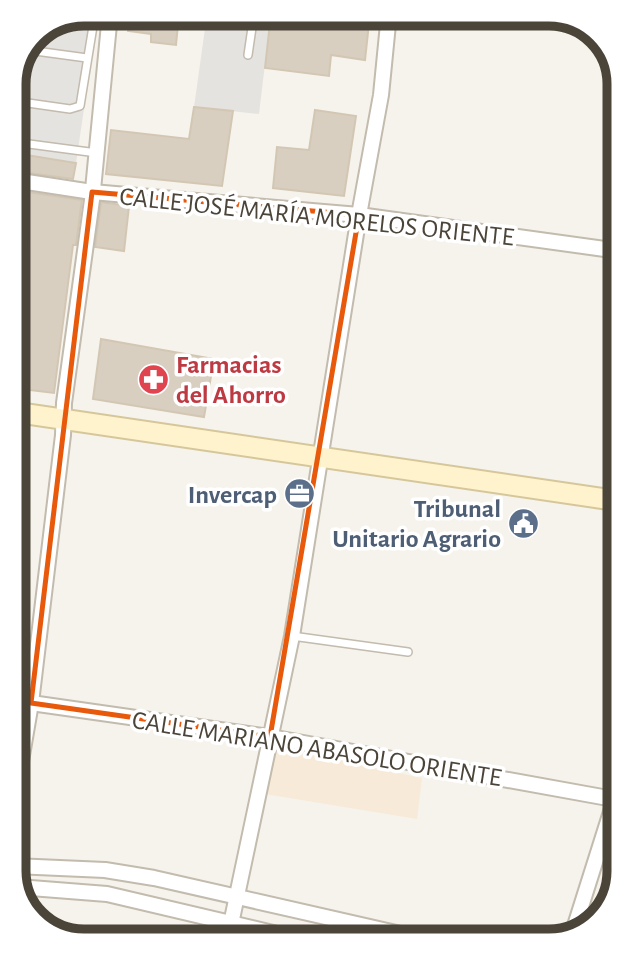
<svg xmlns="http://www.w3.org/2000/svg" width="633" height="955" font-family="'Alegreya Sans',sans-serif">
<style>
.commercial{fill:#f7ead8}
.parking{fill:#e5e3e0}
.building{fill:#d8cfc1;stroke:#d3c7b4;stroke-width:2}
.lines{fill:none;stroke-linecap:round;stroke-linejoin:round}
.service-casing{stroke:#c2bbae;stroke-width:10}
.pedestrian-casing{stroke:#c2bbae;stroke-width:14}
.minor-casing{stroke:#c2bbae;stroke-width:18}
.secondary-casing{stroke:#d6c79b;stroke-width:23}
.service{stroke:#fff;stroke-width:7}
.pedestrian{stroke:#fff;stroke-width:10}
.minor{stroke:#fff;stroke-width:14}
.secondary{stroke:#fff3cd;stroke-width:19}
.marked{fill:none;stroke:#e8590c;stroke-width:5;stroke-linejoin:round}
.labels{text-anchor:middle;stroke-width:7;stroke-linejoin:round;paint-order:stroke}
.street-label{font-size:26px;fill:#4b4439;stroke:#fff}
.health-label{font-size:26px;font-weight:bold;fill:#be3a42;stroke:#fff;text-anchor:start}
.service-label{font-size:26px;font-weight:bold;fill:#4e5e75;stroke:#fff;text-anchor:end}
.rim{fill:none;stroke:#4b4439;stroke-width:9}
</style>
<rect width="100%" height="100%" fill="#f6f3ec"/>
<polygon class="commercial" points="276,746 422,778 417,819 259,793"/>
<g class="parking">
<polygon points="84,14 98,14 76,163 14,153 14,79 38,32"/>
<polygon points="207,14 271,14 259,114 194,107"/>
</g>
<g class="building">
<polygon points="130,14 179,14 176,45 151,42 151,34 128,31"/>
<polygon points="271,14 370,14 365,60 331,55 329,76 265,68"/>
<polygon points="194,107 233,111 222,186 106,174 111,130 189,139"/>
<polygon points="315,110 356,116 344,196 273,188 277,147 309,150"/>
<polygon points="14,153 76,163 73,179 14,171"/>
<polygon points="14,190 82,200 76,245 73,245 54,393 14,388 14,345 17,345 24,275 14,274"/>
<polygon points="101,202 129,206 124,251 95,247"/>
<polygon points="101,339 214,359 204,417 93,399"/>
</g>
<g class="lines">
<defs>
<g id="service">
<polyline points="28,50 87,58"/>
<polyline points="36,51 40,31"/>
<polyline points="248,55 254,14"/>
<polyline points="14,101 70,109 80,106 95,14"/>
<polyline points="14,142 97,153"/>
<polyline points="292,636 408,652"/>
<polyline points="14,733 16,718 28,718"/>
</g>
<polyline id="pedestrian" points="14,701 31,703"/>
<g id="minor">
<polyline points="526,14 571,25"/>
<polyline points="14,180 92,192 359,215 619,251"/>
<polyline points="31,703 270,737 619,800"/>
<polyline points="14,802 31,703 63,435 64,403 92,200 110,14"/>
<polyline points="14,866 105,870 154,878 405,935"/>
<polyline points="18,887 107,894 290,937"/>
<polyline points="573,932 615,799 619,779"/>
<polyline points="228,938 292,636 359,215 381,95 389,14"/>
</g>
<polyline id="secondary" points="14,412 619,501"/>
</defs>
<use href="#service" class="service-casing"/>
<use href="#pedestrian" class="pedestrian-casing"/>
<use href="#minor" class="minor-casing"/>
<use href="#secondary" class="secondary-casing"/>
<use href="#service" class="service"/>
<use href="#pedestrian" class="pedestrian"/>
<use href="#minor" class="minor"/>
<use href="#secondary" class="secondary"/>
</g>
<path class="marked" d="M92,192L359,215L270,737L31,703Z"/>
<defs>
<symbol id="pharmacy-disc" viewBox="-11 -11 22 22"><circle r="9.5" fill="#e0444e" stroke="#fff"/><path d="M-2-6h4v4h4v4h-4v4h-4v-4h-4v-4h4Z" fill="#fff"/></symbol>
<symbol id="office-disc" viewBox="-11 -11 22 22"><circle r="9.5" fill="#5c6f8a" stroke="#fff"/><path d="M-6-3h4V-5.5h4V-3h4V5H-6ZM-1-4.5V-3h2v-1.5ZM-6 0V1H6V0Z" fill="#fff"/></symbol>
<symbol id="civic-disc" viewBox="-11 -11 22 22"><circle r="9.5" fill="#5c6f8a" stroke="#fff"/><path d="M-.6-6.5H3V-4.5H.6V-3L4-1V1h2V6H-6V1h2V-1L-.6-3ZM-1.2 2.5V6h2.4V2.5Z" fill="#fff"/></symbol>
</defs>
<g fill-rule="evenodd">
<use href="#pharmacy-disc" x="136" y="362" width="35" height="35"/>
<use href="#office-disc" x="282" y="476" width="35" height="35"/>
<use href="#civic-disc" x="506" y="506" width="35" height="35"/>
</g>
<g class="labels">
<g class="street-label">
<text transform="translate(317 216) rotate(6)" y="9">CALLE JOSÉ MARÍA MORELOS ORIENTE</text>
<text transform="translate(317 748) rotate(9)" y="9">CALLE MARIANO ABASOLO ORIENTE</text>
</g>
<g class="health-label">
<text x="176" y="373">Farmacias<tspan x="176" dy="30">del Ahorro</tspan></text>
</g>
<g class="service-label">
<text x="277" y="503">Invercap</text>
<text x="501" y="517">Tribunal<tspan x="501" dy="30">Unitario Agrario</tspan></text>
</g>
</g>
<path d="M0 0H633V955H0ZM84 26H549A58 58 0 0 1 607 84V871A58 58 0 0 1 549 929H84A58 58 0 0 1 26 871V84A58 58 0 0 1 84 26Z" fill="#fff" fill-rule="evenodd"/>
<path class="rim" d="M84 26H549A58 58 0 0 1 607 84V871A58 58 0 0 1 549 929H84A58 58 0 0 1 26 871V84A58 58 0 0 1 84 26Z"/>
</svg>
